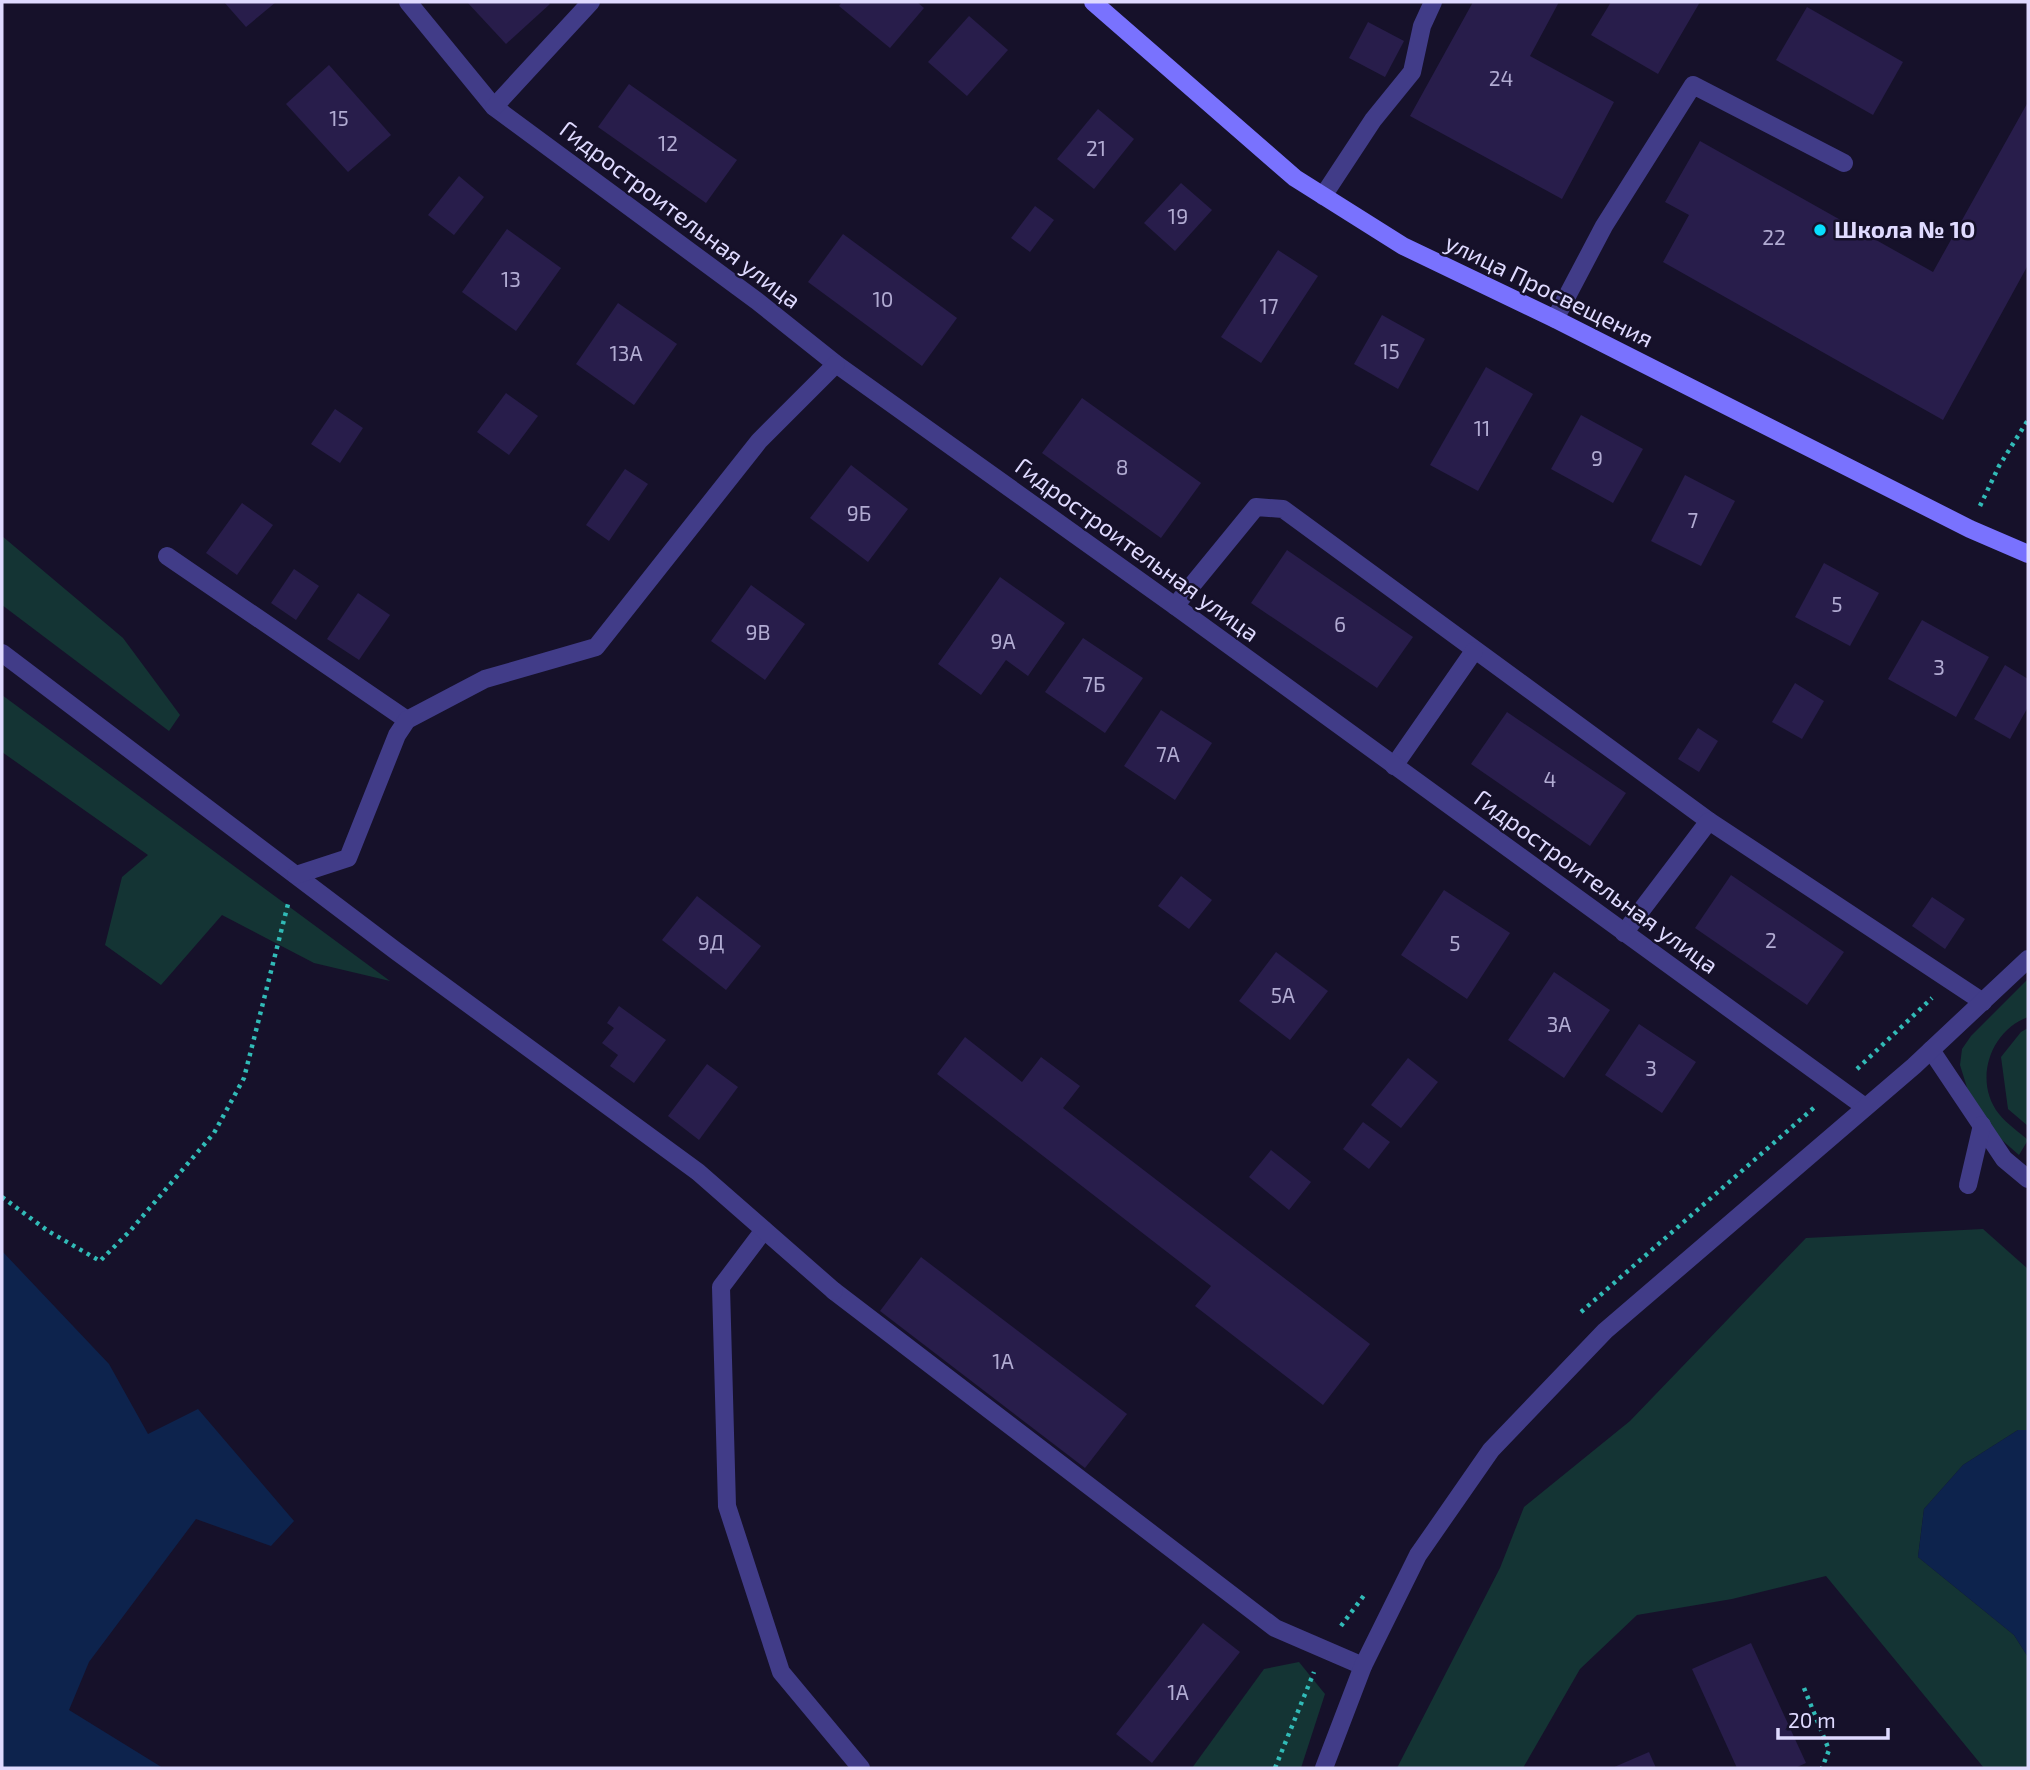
<svg xmlns="http://www.w3.org/2000/svg" width="2030" height="1770" font-family="'Exo 2',sans-serif">
<style>
.green{fill:#143434}
.water{fill:#0d234d}
.building{fill:#281d4b}
.lines{fill:none;stroke-linecap:round;stroke-linejoin:round}
.path{stroke:#31bbb7;stroke-width:4.5;stroke-dasharray:3.5 5;stroke-linecap:butt}
.lane{stroke:#413c88;stroke-width:18}
.street{stroke:#413c88;stroke-width:18}
.secondary{stroke:#7972fe;stroke-width:18}
.poi-dot{fill:#08defd;stroke:#16112a;stroke-width:2.5}
.labels{text-anchor:middle;stroke-width:5;stroke-linejoin:round;paint-order:stroke}
.number-label{font-size:21px;fill:#b1abd2}
.street-label{font-size:24px;fill:#dfdaff;stroke:#16112a}
.poi-label{font-size:24px;font-weight:bold;fill:#dfdaff;stroke:#16112a;text-anchor:start}
</style>
<rect width="100%" height="100%" fill="#16112a"/>
<g class="green">
<polygon points="2,536 123,638 180,715 169,731 2,605"/>
<polygon points="2,695 390,981 314,963 222,915 161,985 105,945 122,877 148,855 2,752"/>
<path d="M2028,979V1017C1990,1031 1973,1081 1999,1114C2007,1124 2019,1132 2028,1140L2019,1155L1995,1134L1974,1110L1960,1065L1962,1049L1971,1036Z"/>
<polygon points="2028,1028 2028,1126 2008,1109 2001,1057 2021,1032"/>
<polygon points="1983,1229 2028,1269 2028,1430 2018,1430 1963,1465 1924,1509 1918,1557 2014,1635 2028,1657 2028,1768 1984,1768 1826,1576 1732,1599 1637,1615 1580,1669 1523,1768 1397,1768 1500,1568 1524,1507 1630,1421 1806,1238"/>
<polygon points="1299,1662 1325,1694 1301,1768 1192,1768 1264,1669"/>
</g>
<g class="water">
<polygon points="2,1251 109,1364 148,1434 198,1409 294,1521 271,1546 196,1519 89,1662 69,1710 163,1768 2,1768"/>
<polygon points="2018,1430 2028,1430 2028,1657 2014,1635 1918,1557 1924,1509 1963,1465"/>
</g>
<g class="building">
<polygon points="224,2 276,2 246,27"/>
<polygon points="467,2 548,2 550,4 506,44"/>
<polygon points="842,2 917,2 924,8 890,48 839,6"/>
<polygon points="1473,2 1559,2 1530,56 1614,102 1562,199 1410,116"/>
<polygon points="1611,2 1700,2 1658,74 1591,35"/>
<polygon points="1807,7 1903,62 1873,115 1776,60"/>
<polygon points="969,16 1008,50 967,96 928,62"/>
<polygon points="1368,22 1404,41 1385,77 1349,58"/>
<polygon points="329,65 391,135 348,172 286,104"/>
<polygon points="629,84 737,160 706,203 598,127"/>
<polygon points="2028,102 2028,265 1943,420 1663,262 1689,215 1665,202 1700,141 1933,272"/>
<polygon points="1098,109 1134,139 1094,189 1057,159"/>
<polygon points="459,176 484,197 454,235 428,215"/>
<polygon points="1181,183 1212,210 1175,251 1144,223"/>
<polygon points="1035,206 1054,220 1030,252 1011,238"/>
<polygon points="507,229 561,268 516,331 462,292"/>
<polygon points="843,234 957,318 922,366 808,282"/>
<polygon points="1278,250 1318,276 1261,363 1221,337"/>
<polygon points="618,303 677,344 634,405 576,364"/>
<polygon points="1382,315 1425,339 1398,389 1354,364"/>
<polygon points="1486,367 1533,394 1478,491 1430,465"/>
<polygon points="506,393 538,416 509,455 477,432"/>
<polygon points="1082,398 1201,483 1161,538 1042,453"/>
<polygon points="335,409 363,428 340,463 311,444"/>
<polygon points="1581,415 1643,449 1613,503 1551,469"/>
<polygon points="851,465 908,509 868,562 810,518"/>
<polygon points="625,469 648,484 609,541 586,525"/>
<polygon points="1685,475 1735,501 1701,566 1651,541"/>
<polygon points="242,503 273,525 237,575 206,553"/>
<polygon points="1287,550 1413,637 1377,688 1251,603"/>
<polygon points="1824,563 1879,593 1850,646 1795,617"/>
<polygon points="294,569 319,586 296,620 271,603"/>
<polygon points="1000,577 1065,623 1028,676 1006,660 981,695 938,664"/>
<polygon points="751,585 805,624 765,680 711,641"/>
<polygon points="358,593 390,615 359,660 327,639"/>
<polygon points="1922,620 1989,657 1956,717 1888,679"/>
<polygon points="1083,638 1143,678 1105,733 1045,692"/>
<polygon points="2005,665 2028,679 2028,707 2010,739 1974,719"/>
<polygon points="1795,683 1824,701 1802,739 1772,722"/>
<polygon points="1161,710 1212,743 1175,800 1124,766"/>
<polygon points="1507,712 1626,793 1590,846 1471,764"/>
<polygon points="1698,728 1718,741 1699,772 1678,759"/>
<polygon points="1731,875 1844,952 1807,1005 1695,928"/>
<polygon points="1181,876 1212,900 1189,929 1158,906"/>
<polygon points="1444,890 1510,933 1467,999 1401,955"/>
<polygon points="697,896 761,946 726,990 662,940"/>
<polygon points="1932,897 1965,919 1945,949 1912,926"/>
<polygon points="1276,952 1328,991 1290,1040 1239,1001"/>
<polygon points="1554,972 1610,1010 1564,1078 1508,1040"/>
<polygon points="619,1006 666,1040 634,1083 610,1066 618,1055 602,1043 614,1028 607,1023"/>
<polygon points="1639,1024 1696,1062 1662,1113 1605,1075"/>
<polygon points="965,1037 1022,1082 1041,1057 1080,1086 1063,1108 1370,1344 1323,1405 1195,1306 1211,1286 937,1074"/>
<polygon points="1408,1058 1438,1082 1401,1128 1371,1105"/>
<polygon points="707,1064 738,1087 699,1140 668,1116"/>
<polygon points="1363,1122 1390,1142 1369,1169 1343,1149"/>
<polygon points="1271,1150 1311,1182 1289,1210 1249,1177"/>
<polygon points="921,1257 1127,1414 1085,1468 880,1311"/>
<polygon points="1203,1623 1240,1652 1152,1763 1116,1734"/>
<polygon points="1751,1643 1806,1763 1795,1768 1737,1768 1692,1669"/>
<polygon points="1649,1752 1656,1768 1612,1768"/>
</g>
<g class="lines">
<g class="path">
<polyline points="1980,506 1999,466 2028,420"/>
<polyline points="1857,1069 1932,998"/>
<polyline points="2,1197 48,1231 100,1261 130,1231 214,1133 244,1078 288,904"/>
<polyline points="1581,1312 1817,1105"/>
<polyline points="1341,1626 1365,1594"/>
<polyline points="1804,1688 1829,1750 1822,1768"/>
<polyline points="1275,1768 1314,1672"/>
</g>
<g class="lane">
<polyline points="1323,196 1373,120 1412,72 1422,26 1433,2"/>
<polyline points="1555,319 1604,226 1693,85 1844,163"/>
<polyline points="167,556 407,720"/>
<polyline points="1175,606 1256,507 1283,509 1709,821"/>
<polyline points="1394,766 1474,651"/>
<polyline points="1624,933 1709,821 1983,1002"/>
<polyline points="1931,1050 2004,1159 2028,1179"/>
<polyline points="1968,1185 1982,1125"/>
<polyline points="764,1230 721,1287 727,1506 781,1672 861,1768"/>
<polyline points="834,1291 1275,1628 1363,1666"/>
</g>
<g class="street">
<polyline points="408,2 494,107 757,301 836,364 1175,606 1865,1107"/>
<polyline points="494,107 591,2"/>
<polyline points="2,653 396,951 698,1172 834,1291"/>
<polyline points="296,875 348,858 397,735 407,720 485,679 596,647 759,441 836,364"/>
<polyline points="1324,1768 1363,1666 1418,1555 1491,1450 1605,1331 1914,1066 2028,959"/>
</g>
<polyline class="secondary" points="1093,2 1295,178 1403,246 1555,319 1970,529 2028,554"/>
</g>
<circle class="poi-dot" cx="1820" cy="230" r="7"/>
<g class="labels">
<g class="number-label">
<text x="1501" y="86">24</text>
<text x="339" y="126">15</text>
<text x="668" y="151">12</text>
<text x="1096" y="156">21</text>
<text x="1178" y="224">19</text>
<text x="1774" y="245">22</text>
<text x="511" y="287">13</text>
<text x="883" y="307">10</text>
<text x="1269" y="314">17</text>
<text x="1390" y="359">15</text>
<text x="626" y="361">13А</text>
<text x="1482" y="436">11</text>
<text x="1597" y="466">9</text>
<text x="1122" y="475">8</text>
<text x="859" y="521">9Б</text>
<text x="1693" y="528">7</text>
<text x="1837" y="612">5</text>
<text x="1340" y="632">6</text>
<text x="758" y="640">9В</text>
<text x="1003" y="649">9А</text>
<text x="1939" y="675">3</text>
<text x="1094" y="692">7Б</text>
<text x="1168" y="762">7А</text>
<text x="1550" y="787">4</text>
<text x="1771" y="948">2</text>
<text x="711" y="950">9Д</text>
<text x="1455" y="951">5</text>
<text x="1283" y="1003">5А</text>
<text x="1559" y="1032">3А</text>
<text x="1651" y="1076">3</text>
<text x="1003" y="1369">1А</text>
<text x="1178" y="1700">1А</text>
</g>
<g class="street-label">
<text transform="translate(680 215) rotate(37)" y="8">Гидростроительная улица</text>
<text transform="translate(1549 291) rotate(26)" y="8">улица Просвещения</text>
<text transform="translate(1137 550) rotate(36)" y="8">Гидростроительная улица</text>
<text transform="translate(1596 882) rotate(36)" y="8">Гидростроительная улица</text>
</g>
<g class="poi-label">
<text x="1834" y="238">Школа № 10</text>
</g>
</g>
<rect width="2030" height="1770" fill="none" stroke="#dfdaff" stroke-width="7"/>
<path d="M1778 1728v10h110v-10" fill="none" stroke="#dfdaff" stroke-width="3.5"/>
<text x="1788" y="1728" font-size="21" fill="#dfdaff" stroke="#16112a" stroke-width="5" paint-order="stroke">20 m</text>
</svg>
